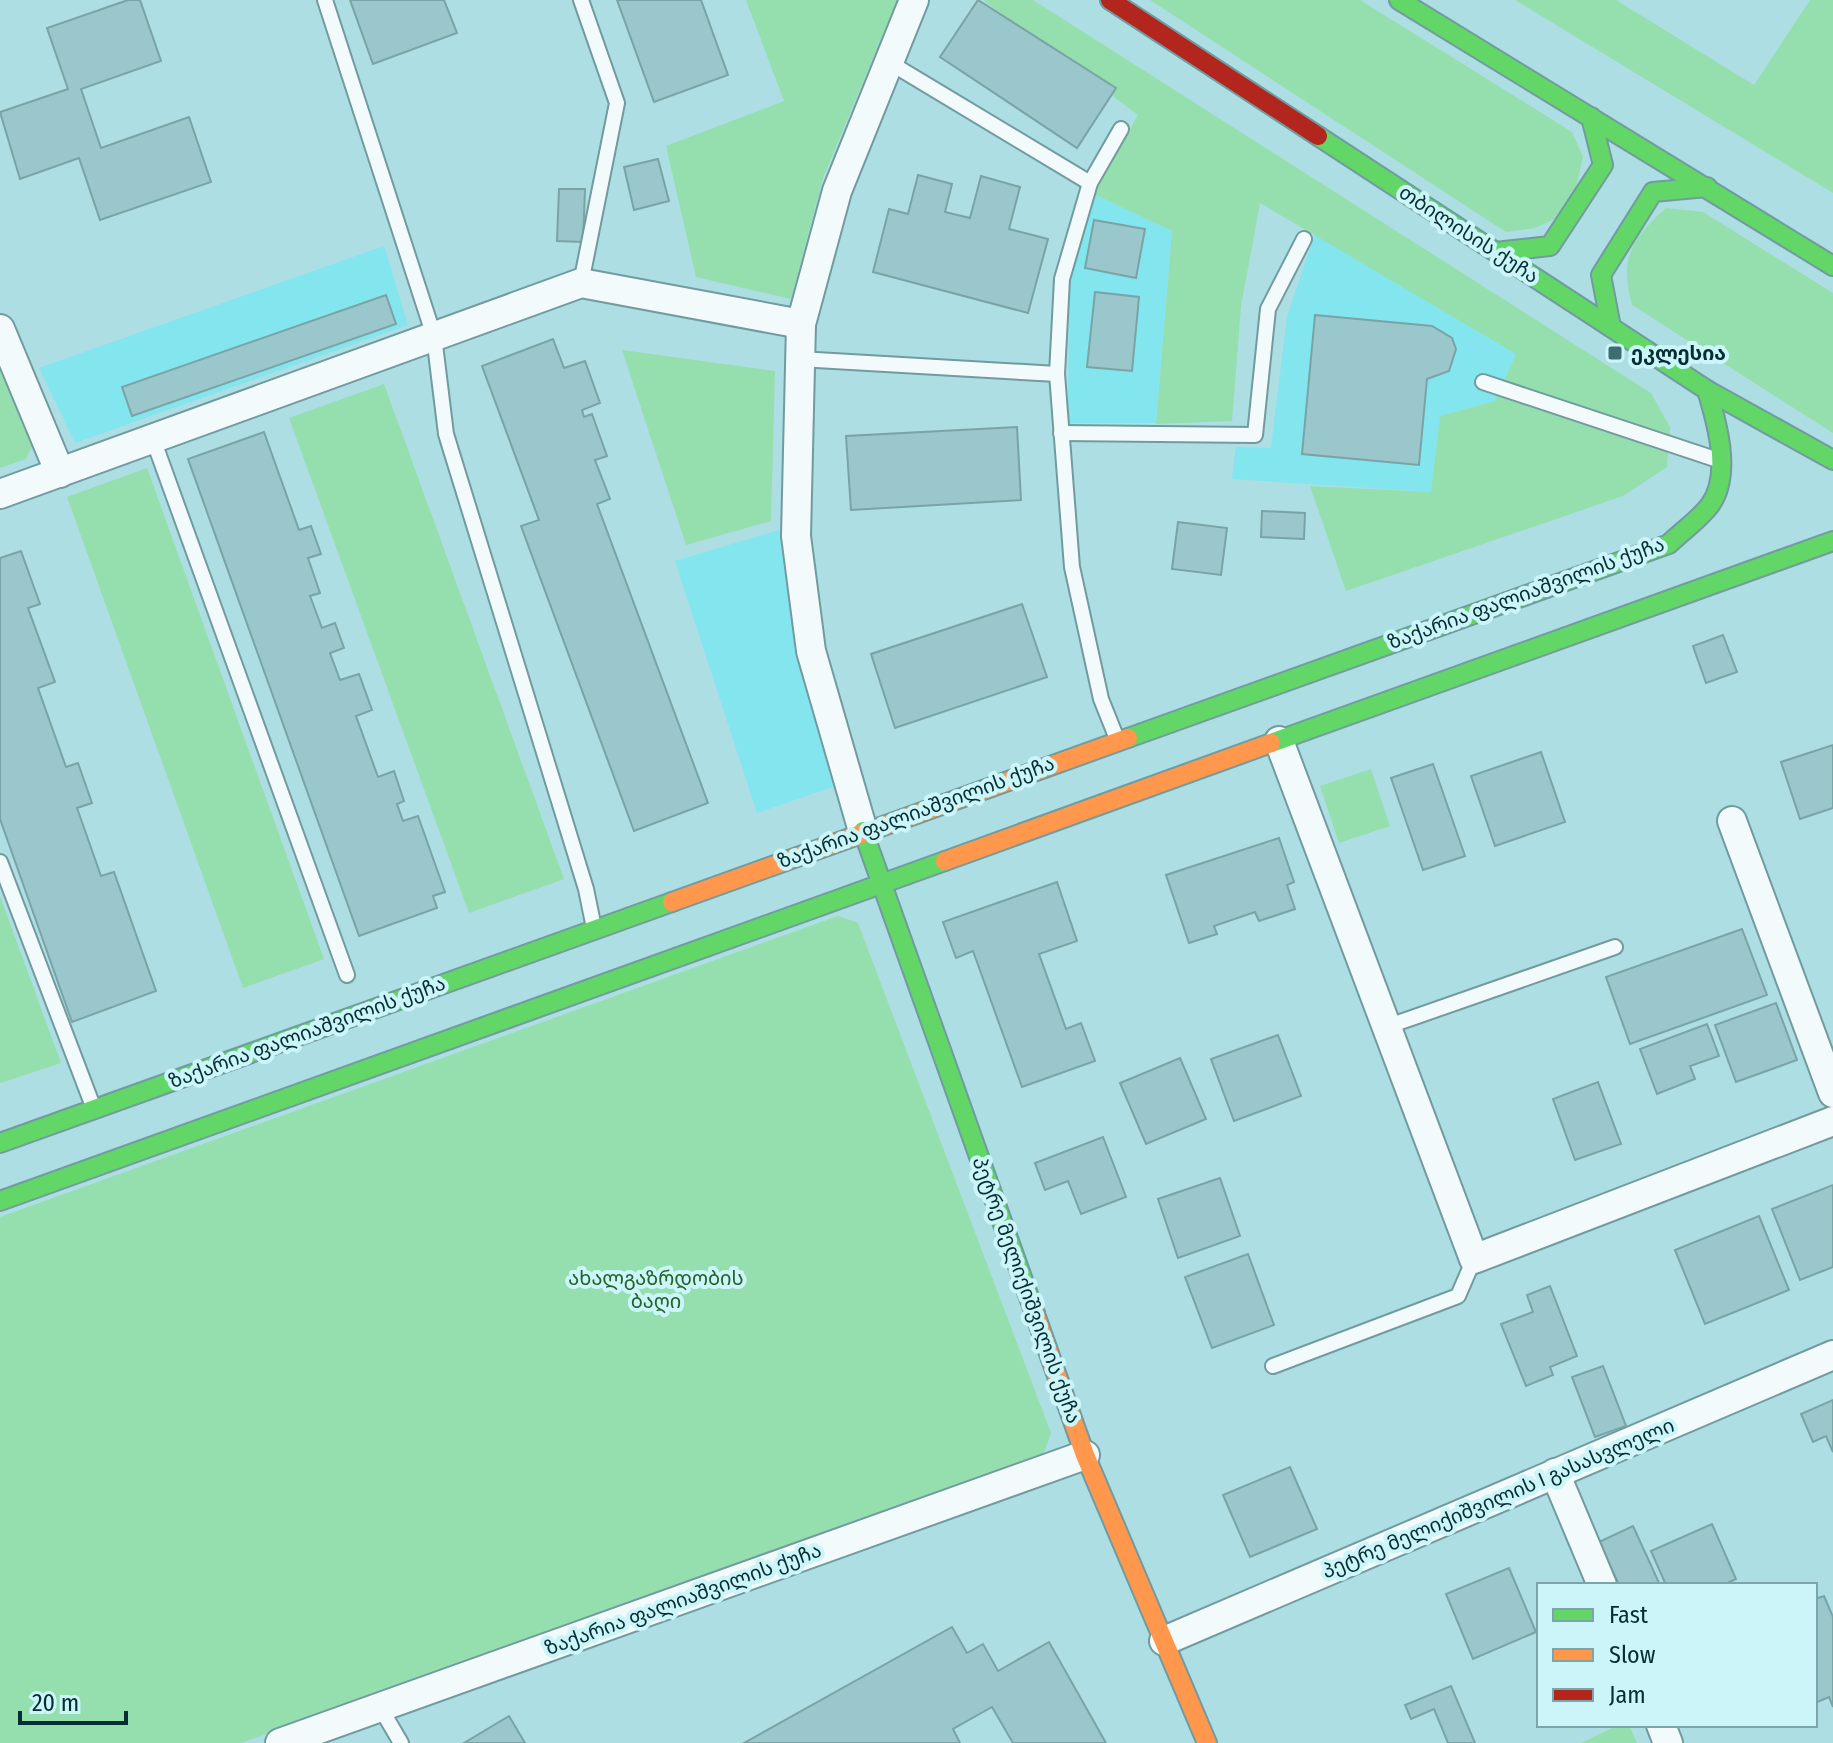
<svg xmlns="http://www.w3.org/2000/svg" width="1833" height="1743" font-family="'Fira Sans Condensed','Noto Sans Georgian',sans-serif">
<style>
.built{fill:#83e5ee}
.green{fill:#95dfae}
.building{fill:#99c7cb;stroke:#7aa3a6;stroke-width:2}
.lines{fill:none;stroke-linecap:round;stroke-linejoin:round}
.lane-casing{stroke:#719b9f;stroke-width:18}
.street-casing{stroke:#719b9f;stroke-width:32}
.fast-casing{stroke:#719b9f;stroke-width:22}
.slow-casing{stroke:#719b9f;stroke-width:22}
.jam-casing{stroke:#719b9f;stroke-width:22}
.lane{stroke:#f3fafb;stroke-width:14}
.street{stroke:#f3fafb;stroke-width:28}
.fast{stroke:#63d668;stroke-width:18}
.slow{stroke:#ff974d;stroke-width:18}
.jam{stroke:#b3261e;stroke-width:18}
.poi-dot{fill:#3f6c70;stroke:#cbf5f9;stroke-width:3}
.labels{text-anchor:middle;stroke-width:8;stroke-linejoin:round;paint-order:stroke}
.street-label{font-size:20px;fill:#052e32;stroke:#cbf5f9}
.poi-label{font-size:20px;font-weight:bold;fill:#052e32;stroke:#cbf5f9;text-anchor:start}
.park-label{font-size:20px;fill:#236425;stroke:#cbf5f9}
</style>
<rect width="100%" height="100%" fill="#acdee3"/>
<g class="built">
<polygon points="1094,194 1172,231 1156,423 1068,423 1069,281"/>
<polygon points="1315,234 1516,354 1495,401 1440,416 1431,492 1232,479 1236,447 1271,448 1287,316"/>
<polygon points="384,246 408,325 75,443 39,368"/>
<polygon points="779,530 801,667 838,785 757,813 675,561"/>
</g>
<g class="green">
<polygon points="746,0 897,0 823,178 791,299 696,277 666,146 784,101"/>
<polygon points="983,0 1033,0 1651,393 1670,427 1667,467 1623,496 1346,591 1310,486 1431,492 1440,416 1495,401 1516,354 1260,203 1241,306 1232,421 1156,424 1172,231 1094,194 1138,115"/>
<polygon points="1150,0 1360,0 1572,132 1583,157 1575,192 1561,216 1535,228 1506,232"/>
<polygon points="1515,0 1616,0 1754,85 1810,0 1833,0 1833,193"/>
<path d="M1666,208L1703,212L1833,293V433L1632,305C1619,258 1631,239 1666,208Z"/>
<polygon points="622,350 775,371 771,521 686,545"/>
<polygon points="0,351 37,435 26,459 0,468"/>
<polygon points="384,384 564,879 469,913 289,418"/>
<polygon points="147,468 324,959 243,988 67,497"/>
<polygon points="1371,769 1390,826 1339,843 1320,786"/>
<polygon points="0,896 61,1063 0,1083"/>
<polygon points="838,916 858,923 1051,1433 1041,1461 241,1743 0,1743 0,1217"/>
<polygon points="1618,1725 1629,1725 1637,1743 1581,1743"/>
</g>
<g class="building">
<polygon points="128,0 140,0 161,61 81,89 101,148 189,117 211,182 100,220 79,158 20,179 0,112 68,89 47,28"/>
<polygon points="350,0 444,0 457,33 373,64"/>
<polygon points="617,0 701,0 728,75 654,102"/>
<polygon points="978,0 1116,88 1077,148 940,57"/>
<polygon points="658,159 669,201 634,210 624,167"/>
<polygon points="918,175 952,184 945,212 970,218 981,176 1020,187 1009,229 1048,239 1028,313 873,272 889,209 908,214"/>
<polygon points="559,189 585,189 583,242 557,241"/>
<polygon points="1094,220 1145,229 1136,278 1085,268"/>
<polygon points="1095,292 1139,297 1132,371 1087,367"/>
<polygon points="386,295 396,324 132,416 122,387"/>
<polygon points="1315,315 1432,326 1452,338 1456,349 1449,371 1427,379 1419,465 1302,454"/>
<polygon points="553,339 564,368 585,361 600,403 582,410 584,417 592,414 607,456 595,460 610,499 597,504 708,803 634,831 521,526 539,520 482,366"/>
<polygon points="1017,427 1021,500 851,510 846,436"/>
<polygon points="264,432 299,530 311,526 321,554 308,558 320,593 310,596 322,628 335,623 344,648 330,653 340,680 359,674 372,710 356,716 378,777 394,771 404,801 397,804 403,821 418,816 445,892 433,896 437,908 359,936 188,459"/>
<polygon points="1262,511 1305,513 1304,539 1261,537"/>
<polygon points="1178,522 1227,528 1221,575 1172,569"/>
<polygon points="21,551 40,604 28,608 55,682 38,688 66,767 78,763 92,803 77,808 101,876 114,872 156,991 72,1022 0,819 0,558"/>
<polygon points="1022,604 1047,677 895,728 871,654"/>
<polygon points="1723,635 1737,672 1706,683 1693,646"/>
<polygon points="1833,745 1833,808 1800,819 1781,762"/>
<polygon points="1541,752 1565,822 1495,846 1471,776"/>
<polygon points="1433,764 1465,856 1423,870 1391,778"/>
<polygon points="1279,838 1294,882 1287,885 1295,909 1259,921 1255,912 1214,926 1217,934 1189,943 1166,875"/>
<polygon points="1057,882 1077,941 1039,954 1066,1029 1081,1023 1095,1061 1022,1087 973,951 956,958 943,922"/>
<polygon points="1742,929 1767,995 1630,1044 1606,977"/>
<polygon points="1776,1003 1797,1060 1736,1082 1715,1025"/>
<polygon points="1707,1024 1719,1056 1690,1066 1695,1079 1657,1094 1640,1049"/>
<polygon points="1278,1035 1301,1096 1234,1121 1211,1059"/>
<polygon points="1180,1058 1206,1119 1146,1144 1120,1083"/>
<polygon points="1598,1082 1621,1144 1575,1160 1553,1099"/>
<polygon points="1103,1137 1126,1197 1081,1214 1068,1181 1045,1190 1035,1163"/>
<polygon points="1220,1178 1240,1236 1178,1258 1158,1199"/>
<polygon points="1833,1185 1833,1267 1800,1280 1772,1209"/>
<polygon points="1759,1216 1789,1290 1705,1324 1675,1250"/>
<polygon points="1248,1254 1274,1325 1212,1348 1185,1277"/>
<polygon points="1550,1286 1577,1356 1550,1367 1553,1375 1526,1386 1501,1324 1533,1312 1527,1295"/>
<polygon points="1603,1366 1626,1426 1595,1437 1572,1377"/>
<polygon points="1833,1400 1833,1452 1826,1436 1813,1442 1801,1414"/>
<polygon points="1290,1467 1317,1529 1250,1557 1223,1495"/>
<polygon points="1712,1524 1736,1579 1723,1585 1666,1585 1651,1551"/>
<polygon points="1633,1526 1660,1585 1619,1585 1599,1542"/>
<polygon points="1509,1568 1536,1632 1473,1659 1446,1594"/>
<polygon points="1824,1596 1833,1617 1833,1707 1829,1697 1815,1703 1815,1599"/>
<polygon points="952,1627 967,1653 983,1644 998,1671 1049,1642 1106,1743 1013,1743 992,1707 953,1729 960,1743 744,1743"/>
<polygon points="1451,1686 1475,1743 1448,1743 1434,1709 1411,1719 1405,1705"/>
<polygon points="509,1716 525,1743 464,1743"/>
</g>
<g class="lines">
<defs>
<g id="lane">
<polyline points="325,0 434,336 446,434 586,889 594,928"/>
<polyline points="581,0 617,103 581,283"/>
<polyline points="887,61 1090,183"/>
<polyline points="799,359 1057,374"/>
<polyline points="1483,382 1718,460"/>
<polyline points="1061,433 1255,435 1268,309 1304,239"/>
<polyline points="153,439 347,975"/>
<polyline points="1117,739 1101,699 1072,567 1057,374 1062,279 1090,183 1121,129"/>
<polyline points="0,862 94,1109"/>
<polyline points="1386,1027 1615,947"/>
<polyline points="1273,1366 1458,1296 1474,1259"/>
<polyline points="380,1707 401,1743"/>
</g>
<g id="street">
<polyline points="0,329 60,473"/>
<polyline points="0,494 581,283 801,324"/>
<polyline points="1279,741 1474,1259 1833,1121"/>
<polyline points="1732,821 1833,1093"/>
<polyline points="863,831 811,651 796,536 801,324 837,191 914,0"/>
<polyline points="1555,1473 1602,1585"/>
<polyline points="1164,1641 1833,1355"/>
<polyline points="1661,1725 1668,1743"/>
<polyline points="280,1743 1085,1455"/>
</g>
<g id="fast">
<polyline points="1399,0 1833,266"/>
<polyline points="1318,136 1707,390 1833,460"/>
<polyline points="1496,252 1550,246 1603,165 1591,117"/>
<polyline points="1611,327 1601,275 1653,192 1707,187"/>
<path d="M1128,738L1669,544C1682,531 1699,520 1710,505C1732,475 1717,423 1707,390"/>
<polyline points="1271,743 1833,541"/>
<polyline points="863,831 1035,1314"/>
<polyline points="0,1143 672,902"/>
<polyline points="0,1201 945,861"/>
</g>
<g id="slow">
<polyline points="945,861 1271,743"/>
<polyline points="672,902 1128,738"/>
<polyline points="1035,1314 1085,1455 1207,1743"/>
</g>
<polyline id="jam" points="1110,0 1318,136"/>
</defs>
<use href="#lane" class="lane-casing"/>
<use href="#street" class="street-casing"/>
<use href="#fast" class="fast-casing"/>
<use href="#slow" class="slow-casing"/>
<use href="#jam" class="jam-casing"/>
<use href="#lane" class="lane"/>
<use href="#street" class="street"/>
<use href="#fast" class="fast"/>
<use href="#slow" class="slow"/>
<use href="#jam" class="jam"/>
</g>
<rect class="poi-dot" x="1607" y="345" width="16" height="16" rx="4"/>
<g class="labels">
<g class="street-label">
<text transform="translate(1469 234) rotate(33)" y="7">თბილისის ქუჩა</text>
<text transform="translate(1526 593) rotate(-20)" y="7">ზაქარია ფალიაშვილის ქუჩა</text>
<text transform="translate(916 812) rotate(-20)" y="7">ზაქარია ფალიაშვილის ქუჩა</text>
<text transform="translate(307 1032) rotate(-20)" y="7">ზაქარია ფალიაშვილის ქუჩა</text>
<text transform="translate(1027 1290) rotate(70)" y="7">პეტრე მელიქიშვილის ქუჩა</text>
<text transform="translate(1498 1498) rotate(-23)" y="7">პეტრე მელიქიშვილის I გასასვლელი</text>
<text transform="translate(683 1599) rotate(-20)" y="7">ზაქარია ფალიაშვილის ქუჩა</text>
</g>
<g class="poi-label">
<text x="1631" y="360">ეკლესია</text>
</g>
<g class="park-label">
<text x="656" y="1285">ახალგაზრდობის<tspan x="656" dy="23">ბაღი</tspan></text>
</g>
</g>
<rect x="1537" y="1583" width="280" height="144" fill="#cbf5f9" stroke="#7ca5a9" stroke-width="2"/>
<rect x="1553" y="1609" width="40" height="12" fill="#63d668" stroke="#7ca5a9" stroke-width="2"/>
<text x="1609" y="1623" font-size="24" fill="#052e32">Fast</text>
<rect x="1553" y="1649" width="40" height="12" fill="#ff974d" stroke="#7ca5a9" stroke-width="2"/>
<text x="1609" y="1663" font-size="24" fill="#052e32">Slow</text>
<rect x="1553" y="1689" width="40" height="12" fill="#b3261e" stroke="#7ca5a9" stroke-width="2"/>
<text x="1609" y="1703" font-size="24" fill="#052e32">Jam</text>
<path d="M20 1711v12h106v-12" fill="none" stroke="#052e32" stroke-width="4"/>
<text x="32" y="1711" font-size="24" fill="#052e32" stroke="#cbf5f9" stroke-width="6" paint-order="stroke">20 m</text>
</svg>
